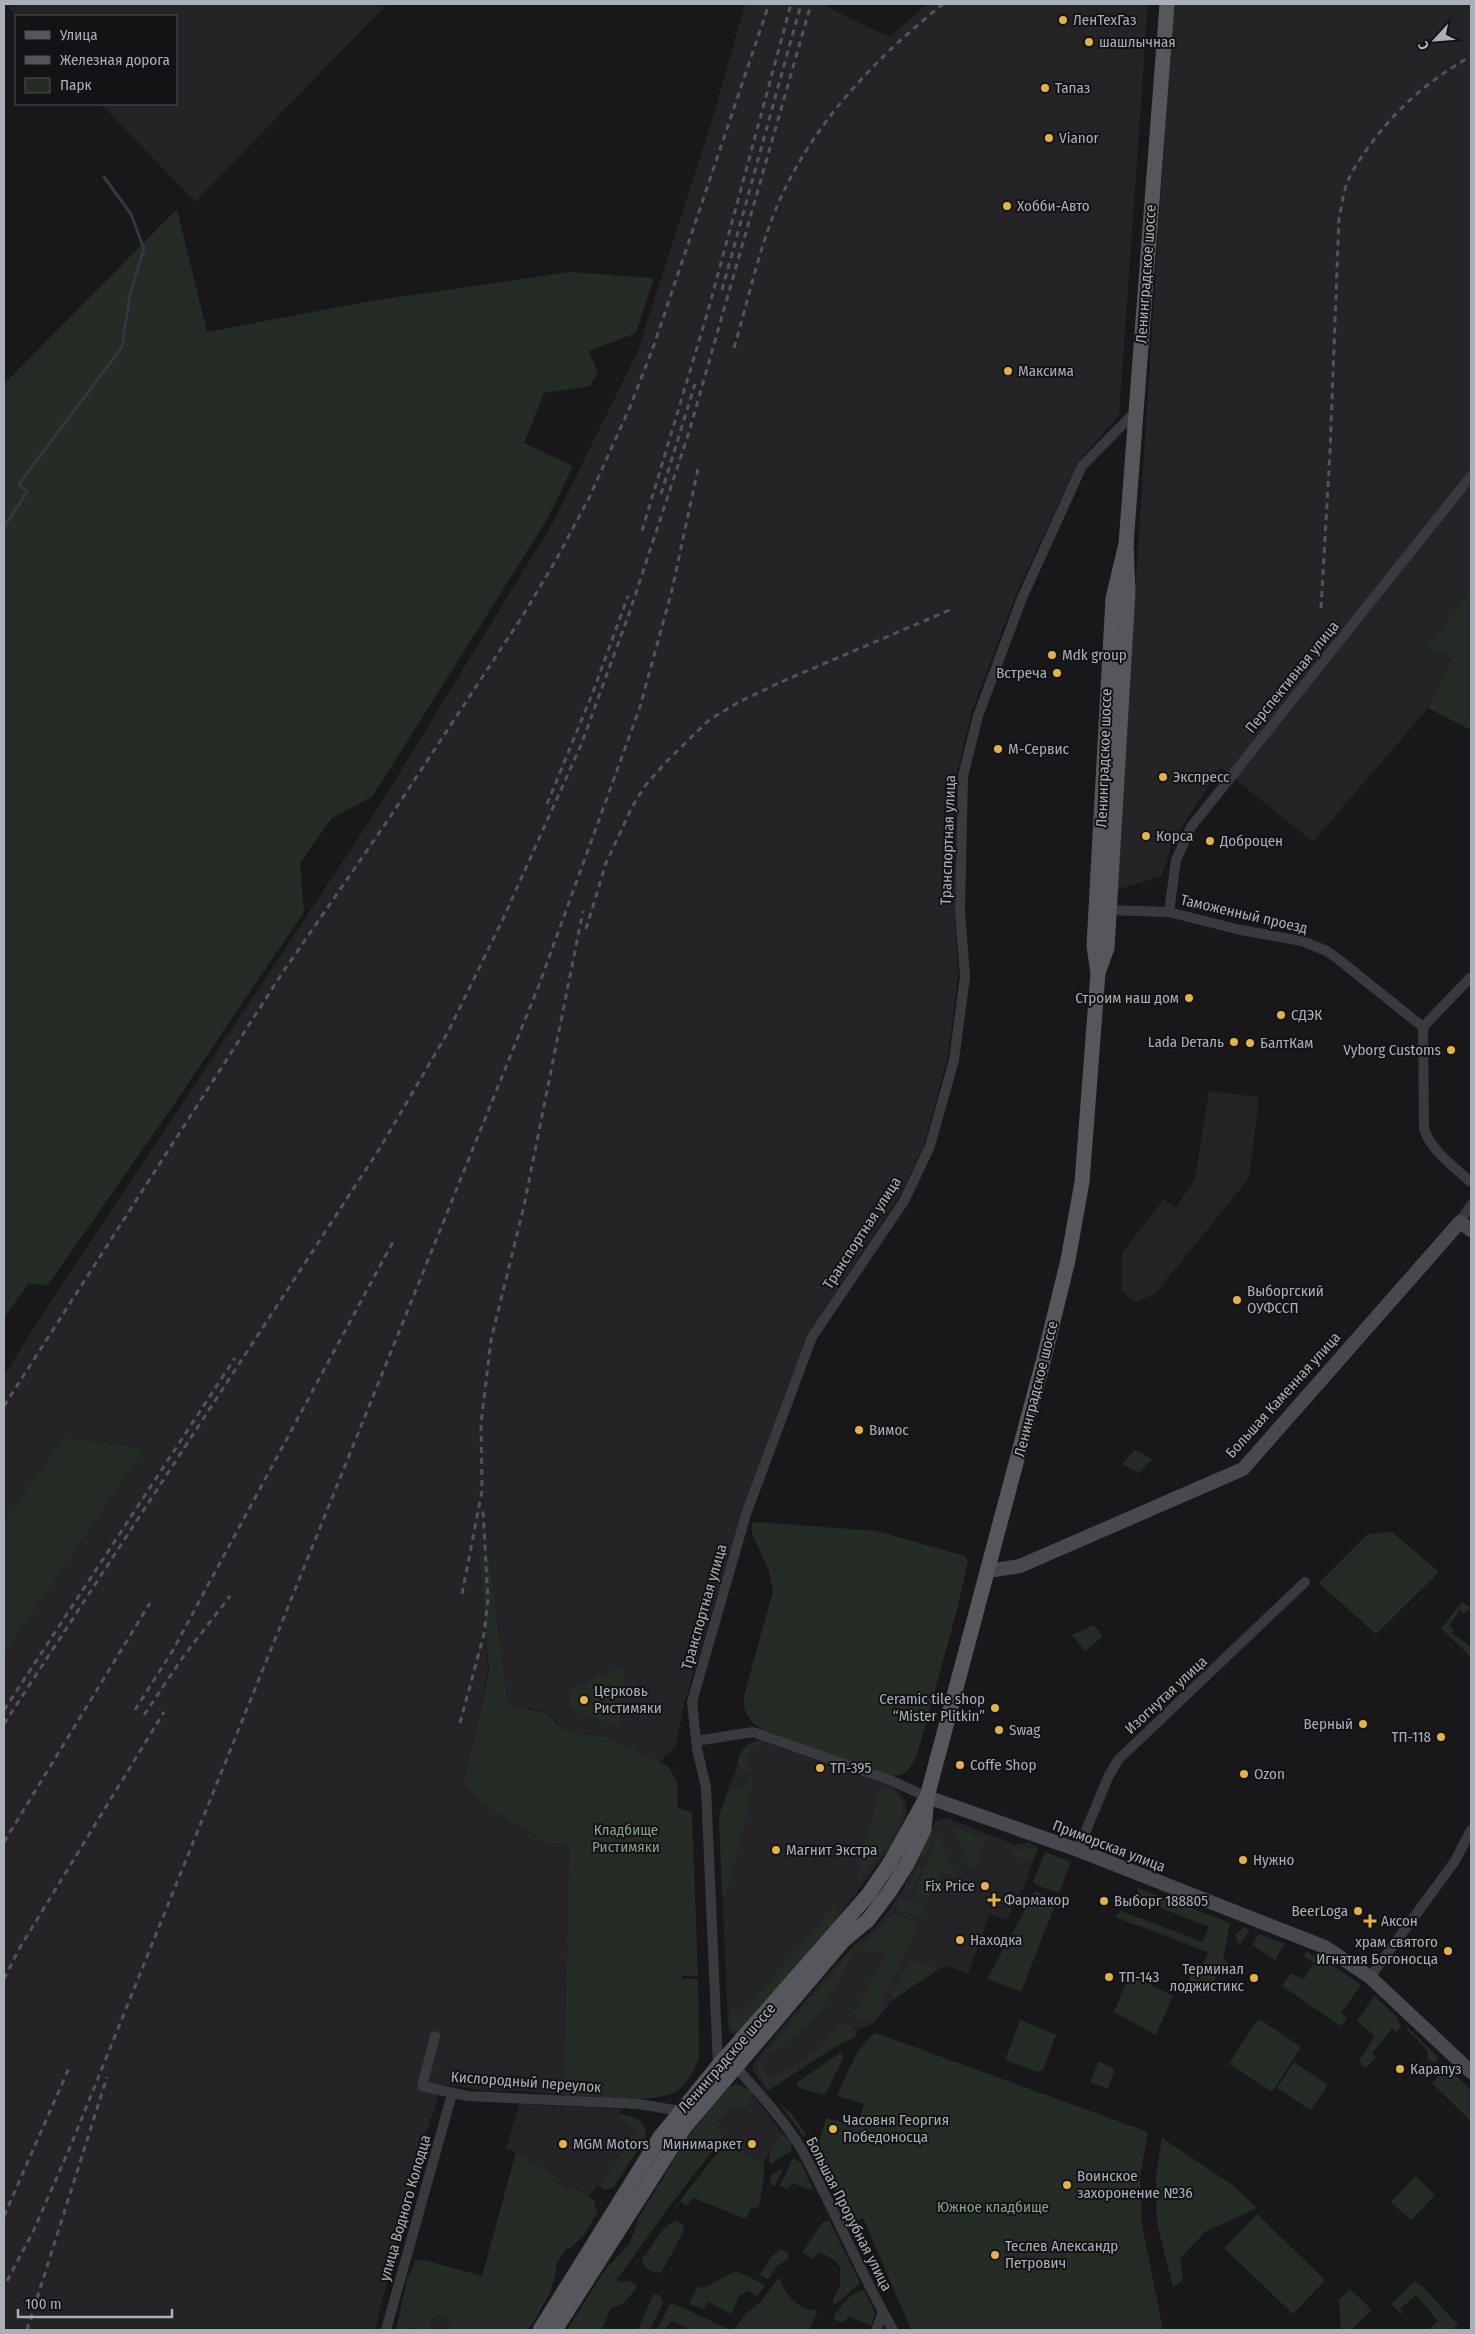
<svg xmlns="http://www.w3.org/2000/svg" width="1475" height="2334" font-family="'Fira Sans Condensed',sans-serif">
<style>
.built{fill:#242427}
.green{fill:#242c25}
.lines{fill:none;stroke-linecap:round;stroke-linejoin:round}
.stream{stroke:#31383f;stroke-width:3}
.street{stroke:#393a3e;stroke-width:10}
.secondary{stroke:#47494e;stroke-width:14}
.primary{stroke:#55575d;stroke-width:15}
.rail{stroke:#525459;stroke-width:3;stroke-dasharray:6 5;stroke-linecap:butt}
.poi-dot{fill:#e3b246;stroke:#131315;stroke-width:2}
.labels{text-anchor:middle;stroke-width:4;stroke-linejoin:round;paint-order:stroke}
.poi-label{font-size:15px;fill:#abafb8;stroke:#131315;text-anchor:start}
.street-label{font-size:15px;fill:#abafb8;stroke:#131315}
.park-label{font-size:15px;fill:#84a286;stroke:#131315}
</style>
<rect width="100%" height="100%" fill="#18181a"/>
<g class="built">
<polygon points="5,4 387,4 195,202 101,104 176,104 176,16 17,16"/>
<polygon points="745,4 828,4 828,7 889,37 927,4 1148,4 1119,416 1078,462 1016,594 972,711 956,777 955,912 958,977 948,1056 924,1145 900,1195 808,1334 741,1513 683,1708 676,1747 659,1762 607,1737 571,1733 557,1723 547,1712 508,1704 489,1556 479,1555 488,1671 463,1785 492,1810 546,1843 569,1843 563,2095 528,2091 489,2091 443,2084 421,2148 375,2330 4,2330 4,1375 55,1295 373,816 554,521 637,353 711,124"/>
<polygon points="1173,4 1471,4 1471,591 1428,645 1452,659 1428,708 1313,842 1220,767 1171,845 1162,876 1116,890"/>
<polygon points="1209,1091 1259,1097 1249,1178 1155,1294 1135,1302 1122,1291 1122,1253 1164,1199 1176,1208 1195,1179"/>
<polygon points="760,1740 895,1788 905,1800 907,1812 897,1839 841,1913 838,1924 736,2036 730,2032 728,2027 719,1816 742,1751 749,1744"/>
<polygon points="947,1818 1016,1845 1028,1842 1038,1847 1024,1888 1019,1893 1007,1920 990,1914 968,1974 948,1966 939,1969 895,1998 872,2024 856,2031 856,2036 830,2050 767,2091 752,2069 756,2059 828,1973 855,1944 872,1931 890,1909 904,1887 935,1822 939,1819"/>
<polygon points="753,2096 784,2135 775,2140 764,2163 723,2145 724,2136 718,2128 734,2107 750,2102"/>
<polygon points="519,2104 620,2109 618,2114 621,2119 636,2129 602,2185 599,2183 590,2196 586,2196 572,2187 569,2191 553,2180 554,2177 516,2152 506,2149"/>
<polygon points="434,2314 451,2320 447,2330 429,2330"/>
</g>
<g class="green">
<polygon points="177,209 207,332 371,301 570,272 654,278 636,333 589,351 598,373 590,386 544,393 524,443 573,466 548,518 372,797 332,818 300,863 304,912 177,1100 48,1285 28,1284 4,1318 4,384"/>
<polygon points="1471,591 1471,730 1428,708 1452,659 1428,645"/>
<polygon points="64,1438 144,1449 4,1653 4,1523"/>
<polygon points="1135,1450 1152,1459 1139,1473 1122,1464"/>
<path d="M756,1522L877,1531L965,1556L968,1561L957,1610L917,1755C908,1776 900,1779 879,1773L766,1731C751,1724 742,1714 744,1696L773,1591L768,1568L752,1534V1524Z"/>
<polygon points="1392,1532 1439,1572 1376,1634 1319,1583 1368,1534"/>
<path d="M479,1555L489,1556L508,1704L547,1713L556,1724L571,1733L607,1737L668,1766L677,1782L678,1808L692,1812L698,1976H682V1979H698L699,2056C697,2067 687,2084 677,2091C656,2105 590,2096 563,2095L569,1844L546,1843L492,1810L463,1785L489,1671Z"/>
<polygon points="1462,1602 1471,1608 1471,1613 1468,1610 1464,1614 1460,1610 1449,1626 1454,1630 1452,1633 1471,1647 1471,1657 1441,1628"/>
<polygon points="1094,1625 1103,1636 1085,1651 1072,1635"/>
<polygon points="625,1665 619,1726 570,1710 569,1690"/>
<path d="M755,1741L762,1742L750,1748L746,1762L749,1770L743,1771C731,1759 744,1747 755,1741Z"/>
<polygon points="754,1780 747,1799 750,1800 726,1896 722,1896 719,1816 727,1794"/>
<path d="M881,1786C888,1789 896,1791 900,1798C913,1820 873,1863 860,1880L857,1878L861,1865L859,1864Z"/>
<polygon points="952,1826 986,1839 975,1870 972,1871"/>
<polygon points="938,1834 957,1878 940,1872 929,1899 914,1894"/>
<polygon points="929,1835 934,1837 925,1857 920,1855"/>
<polygon points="1032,1848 1038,1850 1032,1861 1012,1855 1014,1849 1019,1851"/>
<polygon points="1045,1852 1071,1862 1059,1893 1036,1885 1033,1882"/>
<polygon points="918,1866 922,1868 911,1893 907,1891"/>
<polygon points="1138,1888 1230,1923 1223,1959 1228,1963 1213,1982 1200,1983 1189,1980 1193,1970 1201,1971 1208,1952 1115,1917 1121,1911 1203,1942 1209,1927 1141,1900 1134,1904"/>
<polygon points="1035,1891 1057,1900 1021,1992 987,1979"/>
<polygon points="901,1898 926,1906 922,1917 897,1910 896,1907"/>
<polygon points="835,1905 837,1906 834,1922 741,2032 736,2032 731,2027 731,2009 742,2017 746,2013 744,2011"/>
<path d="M892,1914L919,1923L882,2003L884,2009L872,2024L852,2013L859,2004L884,1955L880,1952L854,1950C841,1977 828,2005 806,2026C791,2039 775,2050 760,2062L769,2081L813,2053L845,2022L854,2028L856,2036L830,2050L769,2090L757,2072L759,2061L853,1949L872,1935Z"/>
<polygon points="1243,1927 1250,1930 1240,1944 1237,1941 1235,1935"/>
<polygon points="1259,1934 1285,1944 1275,1960 1252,1945"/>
<polygon points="1305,1951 1327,1961 1361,1985 1341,2013 1347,2018 1341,2026 1282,1986 1291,1973 1304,1979 1314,1963 1305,1957"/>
<polygon points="912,1960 939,1969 895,1998 892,1996 909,1961"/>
<polygon points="1130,1974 1173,1996 1156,2035 1114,2012"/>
<polygon points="1374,1996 1396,2016 1401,2027 1396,2032 1392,2029 1372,2053 1376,2057 1367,2067 1364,2067 1359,2061 1375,2036 1357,2021"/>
<polygon points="1020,2020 1056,2035 1043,2070 1038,2072 1005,2060"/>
<polygon points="1261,2020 1301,2047 1272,2092 1229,2064 1254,2024"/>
<polygon points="1408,2028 1438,2057 1436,2062 1432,2062 1427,2059 1428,2051 1406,2029"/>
<path d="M876,2033L1148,2132L1140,2176L1142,2225L1163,2330H911L863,2218L844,2228L834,2190L816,2153L826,2118L857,2126L864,2104L837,2096C847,2075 856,2045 876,2033Z"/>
<polygon points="840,2053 842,2053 843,2059 825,2095 799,2088 796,2083"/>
<polygon points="1099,2061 1115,2070 1108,2089 1090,2082"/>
<polygon points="1294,2062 1328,2085 1311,2110 1277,2088"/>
<polygon points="1444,2070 1451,2071 1471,2090 1471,2121 1432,2083"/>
<path d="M735,2084L751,2090C756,2098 747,2105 742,2110L734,2107L718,2127L724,2136L668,2208L622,2273L616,2278L620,2282C628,2280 632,2280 637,2287L625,2302L610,2309L603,2327V2330H567L605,2270L630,2243L639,2217L689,2135L728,2088Z"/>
<polygon points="779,2103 791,2113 805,2133 804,2137"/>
<path d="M618,2114C632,2115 648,2120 646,2137L614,2187L604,2190L598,2184H602L636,2129L621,2119Z"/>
<path d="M784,2135L792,2142L791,2151L770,2164C767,2153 772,2138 784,2135Z"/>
<polygon points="1162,2138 1234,2186 1257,2208 1205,2232 1180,2259 1183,2280 1173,2287 1157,2223 1156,2176"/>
<polygon points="723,2145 764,2163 764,2176 759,2207 751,2208 746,2219 693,2198 686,2206 680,2201"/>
<polygon points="516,2152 555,2177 553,2180 569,2190 571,2187 596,2201 594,2205 598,2211 584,2235 569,2249 566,2249 555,2266 557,2268 550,2293 531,2326 526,2330 447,2330 451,2320 434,2314 429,2330 411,2328 410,2330 396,2330 407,2279 416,2260 424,2260 482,2276"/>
<polygon points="793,2158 801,2163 813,2189 810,2190 793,2183 787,2189 780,2186"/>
<polygon points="783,2168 775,2186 770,2183 771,2175"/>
<polygon points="1416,2176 1435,2195 1411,2220 1391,2202"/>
<polygon points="1257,2214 1325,2280 1293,2314 1224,2248"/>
<path d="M675,2220L683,2225L684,2231L661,2273C651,2272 644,2270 642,2260L663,2229Z"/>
<polygon points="829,2220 860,2283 836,2304 833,2304 833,2300 840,2286 840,2267 836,2261 820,2252 813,2259 802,2252 823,2222"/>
<polygon points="781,2249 788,2252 788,2259 777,2266 768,2280 760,2275 771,2257"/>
<polygon points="736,2271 762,2283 765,2286 757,2297 749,2291 740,2295 731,2314 708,2302 703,2309 689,2304 698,2286 703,2288"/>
<path d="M779,2277C786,2297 796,2308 818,2311L809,2330H734L746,2313L761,2302Z"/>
<polygon points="1414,2282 1422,2286 1458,2325 1452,2330 1428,2330 1438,2321 1416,2295 1400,2309 1403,2312 1401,2314 1391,2304"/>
<polygon points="1350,2289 1372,2310 1351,2330 1341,2330 1339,2299"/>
<path d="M864,2290L875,2313L871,2326L849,2316L843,2323L833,2319C839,2307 849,2293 864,2290Z"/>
<polygon points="654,2293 660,2296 663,2303 650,2330 638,2330"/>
<polygon points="670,2304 674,2304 731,2330 691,2330 672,2321 664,2330 657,2330"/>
</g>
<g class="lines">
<polyline class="stream" points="4,527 27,492 19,484 122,347 130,294 144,249 131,214 104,177"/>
<g class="street">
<path d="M1105,910L1169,912L1241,930L1302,941L1327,951L1338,959L1423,1027L1424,1129C1432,1152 1454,1167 1471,1182"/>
<polyline points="1169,912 1176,860 1191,827 1471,476"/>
<polyline points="1423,1027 1471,977"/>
<polyline points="1460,1222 1471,1205"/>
<polyline points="696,1741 753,1732 892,1781 927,1797"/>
<polyline points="1078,1850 1109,1775 1119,1759 1305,1582"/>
<polyline points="1370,1977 1455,1861 1471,1830"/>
<polyline points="435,2036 422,2086 467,2096 639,2104 680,2111"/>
<polyline points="718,2066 706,1787 697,1749 692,1702 746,1514 812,1337 904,1201 930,1146 954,1060 965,977 960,911 963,776 978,716 1022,598 1082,466 1137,410"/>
<path d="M736,2067C759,2093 784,2120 802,2150C834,2209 860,2272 893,2330"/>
<polyline points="386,2330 452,2094"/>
<polyline points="876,2330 883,2313"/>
</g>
<g class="secondary">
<polyline points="988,1571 1020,1566 1243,1469 1460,1222 1471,1230"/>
<polyline points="927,1797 1078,1850 1325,1947 1370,1977 1471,2072"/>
</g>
<g class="primary">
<polyline points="1099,970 1107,948 1128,591 1126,544 1167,4"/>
<polyline points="540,2330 660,2137 718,2066 868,1895 890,1863 925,1800"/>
<polyline points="555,2330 684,2128 844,1940 868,1920 890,1891 907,1864 924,1829 927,1797 1044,1358 1068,1260 1082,1182 1098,973 1094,946 1113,598 1126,544"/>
</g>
<g class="rail">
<polyline points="722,290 801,4"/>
<path d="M734,348C747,304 757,258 773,216C807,129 872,61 943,4"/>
<polyline points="661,494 695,384"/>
<polyline points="642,531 708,311 791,4"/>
<path d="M1321,608L1330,452L1339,217C1342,206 1343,194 1347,183C1353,168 1364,153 1373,141C1403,102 1429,81 1471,56"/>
<polyline points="547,804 593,692 628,596"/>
<polyline points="586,929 606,863 632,807 645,786 668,760 709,720 739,702 781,682 952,609"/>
<polyline points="4,1406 281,975 388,820 522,617 556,560 589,498 630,407 654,345 769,4"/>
<polyline points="462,1594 482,1491 481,1424 491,1340 524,1206 583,911"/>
<polyline points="4,1710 235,1358"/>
<polyline points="135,1710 173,1650 394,1240"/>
<polyline points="144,1715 183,1657 230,1596"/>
<polyline points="460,1723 484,1634 488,1599 483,1511"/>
<polyline points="4,1724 380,1148 448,1032 503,919 581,745 629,614 689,432 811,4"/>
<polyline points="4,1842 150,1603"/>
<polyline points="4,1979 19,1949 164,1712"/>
<polyline points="4,2216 69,2068"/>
<polyline points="7,2281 33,2232 71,2145 539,985 640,707 672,590 699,464"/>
<polyline points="27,2330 107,2077"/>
</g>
</g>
<g class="poi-dot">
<circle cx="1063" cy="20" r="5"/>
<circle cx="1089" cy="42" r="5"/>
<circle cx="1045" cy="88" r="5"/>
<circle cx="1049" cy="138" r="5"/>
<circle cx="1007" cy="206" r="5"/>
<circle cx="1008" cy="371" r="5"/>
<circle cx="1052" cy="655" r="5"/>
<circle cx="1057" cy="673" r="5"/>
<circle cx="998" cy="749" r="5"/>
<circle cx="1163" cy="777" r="5"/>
<circle cx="1146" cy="836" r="5"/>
<circle cx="1210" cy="841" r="5"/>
<circle cx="1189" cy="998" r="5"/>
<circle cx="1281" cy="1015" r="5"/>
<circle cx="1234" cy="1042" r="5"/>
<circle cx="1250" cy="1043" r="5"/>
<circle cx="1451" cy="1050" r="5"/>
<circle cx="1237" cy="1300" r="5"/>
<circle cx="859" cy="1430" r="5"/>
<circle cx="584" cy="1700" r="5"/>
<circle cx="995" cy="1708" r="5"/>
<circle cx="1363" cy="1724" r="5"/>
<circle cx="999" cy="1730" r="5"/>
<circle cx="1441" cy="1737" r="5"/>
<circle cx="960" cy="1765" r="5"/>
<circle cx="820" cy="1768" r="5"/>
<circle cx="1244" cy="1774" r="5"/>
<circle cx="776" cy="1850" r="5"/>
<circle cx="1243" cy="1860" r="5"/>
<circle cx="985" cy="1886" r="5"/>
<path d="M991.5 1892.5h5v5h5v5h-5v5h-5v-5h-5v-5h5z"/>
<circle cx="1104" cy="1901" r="5"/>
<circle cx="1358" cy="1911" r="5"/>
<path d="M1367.5 1913.5h5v5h5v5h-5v5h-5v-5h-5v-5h5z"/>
<circle cx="960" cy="1940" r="5"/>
<circle cx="1448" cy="1951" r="5"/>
<circle cx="1109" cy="1977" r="5"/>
<circle cx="1254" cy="1978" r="5"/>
<circle cx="1400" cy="2069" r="5"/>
<circle cx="833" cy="2129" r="5"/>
<circle cx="563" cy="2144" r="5"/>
<circle cx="752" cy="2144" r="5"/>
<circle cx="1067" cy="2185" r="5"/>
<circle cx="995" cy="2255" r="5"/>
</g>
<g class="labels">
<g class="poi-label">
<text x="1073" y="25">ЛенТехГаз</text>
<text x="1099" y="47">шашлычная</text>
<text x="1055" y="93">Тапаз</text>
<text x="1059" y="143">Vianor</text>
<text x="1017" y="211">Хобби-Авто</text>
<text x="1018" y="376">Максима</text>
<text x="1062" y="660">Mdk group</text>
<text x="1047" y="678" text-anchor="end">Встреча</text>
<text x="1008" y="754">М-Сервис</text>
<text x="1173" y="782">Экспресс</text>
<text x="1156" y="841">Корса</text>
<text x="1220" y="846">Доброцен</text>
<text x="1179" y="1003" text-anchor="end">Строим наш дом</text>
<text x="1291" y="1020">СДЭК</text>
<text x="1224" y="1047" text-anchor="end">Lada Dеталь</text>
<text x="1260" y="1048">БалтКам</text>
<text x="1441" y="1055" text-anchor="end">Vyborg Customs</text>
<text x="1247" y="1296">Выборгский<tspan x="1247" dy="17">ОУФССП</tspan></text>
<text x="869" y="1435">Вимос</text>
<text x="594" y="1696">Церковь<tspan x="594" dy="17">Ристимяки</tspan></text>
<text x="985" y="1704" text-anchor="end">Ceramic tile shop<tspan x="985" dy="17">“Mister Plitkin”</tspan></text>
<text x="1353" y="1729" text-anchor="end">Верный</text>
<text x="1009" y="1735">Swag</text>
<text x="1431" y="1742" text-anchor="end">ТП-118</text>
<text x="970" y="1770">Coffe Shop</text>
<text x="830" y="1773">ТП-395</text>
<text x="1254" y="1779">Ozon</text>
<text x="786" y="1855">Магнит Экстра</text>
<text x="1253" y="1865">Нужно</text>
<text x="975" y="1891" text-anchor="end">Fix Price</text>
<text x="1004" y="1905">Фармакор</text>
<text x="1114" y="1906">Выборг 188805</text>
<text x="1348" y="1916" text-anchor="end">BeerLoga</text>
<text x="1381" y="1926">Аксон</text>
<text x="970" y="1945">Находка</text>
<text x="1438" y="1947" text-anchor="end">храм святого<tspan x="1438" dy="17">Игнатия Богоносца</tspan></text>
<text x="1244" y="1974" text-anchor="end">Терминал<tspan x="1244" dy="17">лоджистикс</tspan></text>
<text x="1119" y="1982">ТП-143</text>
<text x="1410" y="2074">Карапуз</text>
<text x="843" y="2125">Часовня Георгия<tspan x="843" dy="17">Победоносца</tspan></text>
<text x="573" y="2149">MGM Motors</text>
<text x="742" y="2149" text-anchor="end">Минимаркет</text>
<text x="1077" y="2181">Воинское<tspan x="1077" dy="17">захоронение №36</tspan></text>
<text x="1005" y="2251">Теслев Александр<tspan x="1005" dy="17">Петрович</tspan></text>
</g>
<g class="street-label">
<text transform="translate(1146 274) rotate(-86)" y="5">Ленинградское шоссе</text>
<text transform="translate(1292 677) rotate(-51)" y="5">Перспективная улица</text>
<text transform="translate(1104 758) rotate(-88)" y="5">Ленинградское шоссе</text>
<text transform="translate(948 840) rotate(-88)" y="5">Транспортная улица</text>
<text transform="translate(1244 914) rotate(13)" y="5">Таможенный проезд</text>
<text transform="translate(862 1233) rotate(-57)" y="5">Транспортная улица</text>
<text transform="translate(1036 1389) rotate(-76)" y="5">Ленинградское шоссе</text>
<text transform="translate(1283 1395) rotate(-48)" y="5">Большая Каменная улица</text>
<text transform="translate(704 1607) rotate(-74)" y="5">Транспортная улица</text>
<text transform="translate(1166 1695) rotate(-43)" y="5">Изогнутая улица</text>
<text transform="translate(1109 1846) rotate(21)" y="5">Приморская улица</text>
<text transform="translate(727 2058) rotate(-49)" y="5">Ленинградское шоссе</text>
<text transform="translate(526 2082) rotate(4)" y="5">Кислородный переулок</text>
<text transform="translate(405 2208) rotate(-74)" y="5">улица Водного Колодца</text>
<text transform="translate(849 2214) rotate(63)" y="5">Большая Прорубная улица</text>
</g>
<g class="park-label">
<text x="626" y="1835">Кладбище<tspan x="626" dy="17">Ристимяки</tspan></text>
<text x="993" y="2212">Южное кладбище</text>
</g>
</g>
<rect width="1475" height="2334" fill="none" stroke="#abafb8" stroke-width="10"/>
<rect x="15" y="15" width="162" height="90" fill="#131315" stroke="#505156"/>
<rect x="25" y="31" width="25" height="8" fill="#55575d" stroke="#505156"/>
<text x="60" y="40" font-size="15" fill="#abafb8">Улица</text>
<rect x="25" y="56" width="25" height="8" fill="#525459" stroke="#505156"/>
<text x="60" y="65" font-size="15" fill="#abafb8">Железная дорога</text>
<rect x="25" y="78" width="25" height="15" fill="#242c25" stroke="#505156"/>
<text x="60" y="90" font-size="15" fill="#abafb8">Парк</text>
<g transform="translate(1435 40) rotate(244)" stroke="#131315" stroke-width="4" paint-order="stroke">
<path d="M0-4L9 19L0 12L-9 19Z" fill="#abafb8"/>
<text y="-8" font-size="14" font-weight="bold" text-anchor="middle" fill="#abafb8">С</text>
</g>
<path d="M18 2309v8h154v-8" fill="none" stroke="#abafb8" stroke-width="2.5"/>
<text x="25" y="2309" font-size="15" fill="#abafb8" stroke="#131315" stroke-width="4" paint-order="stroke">100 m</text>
</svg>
